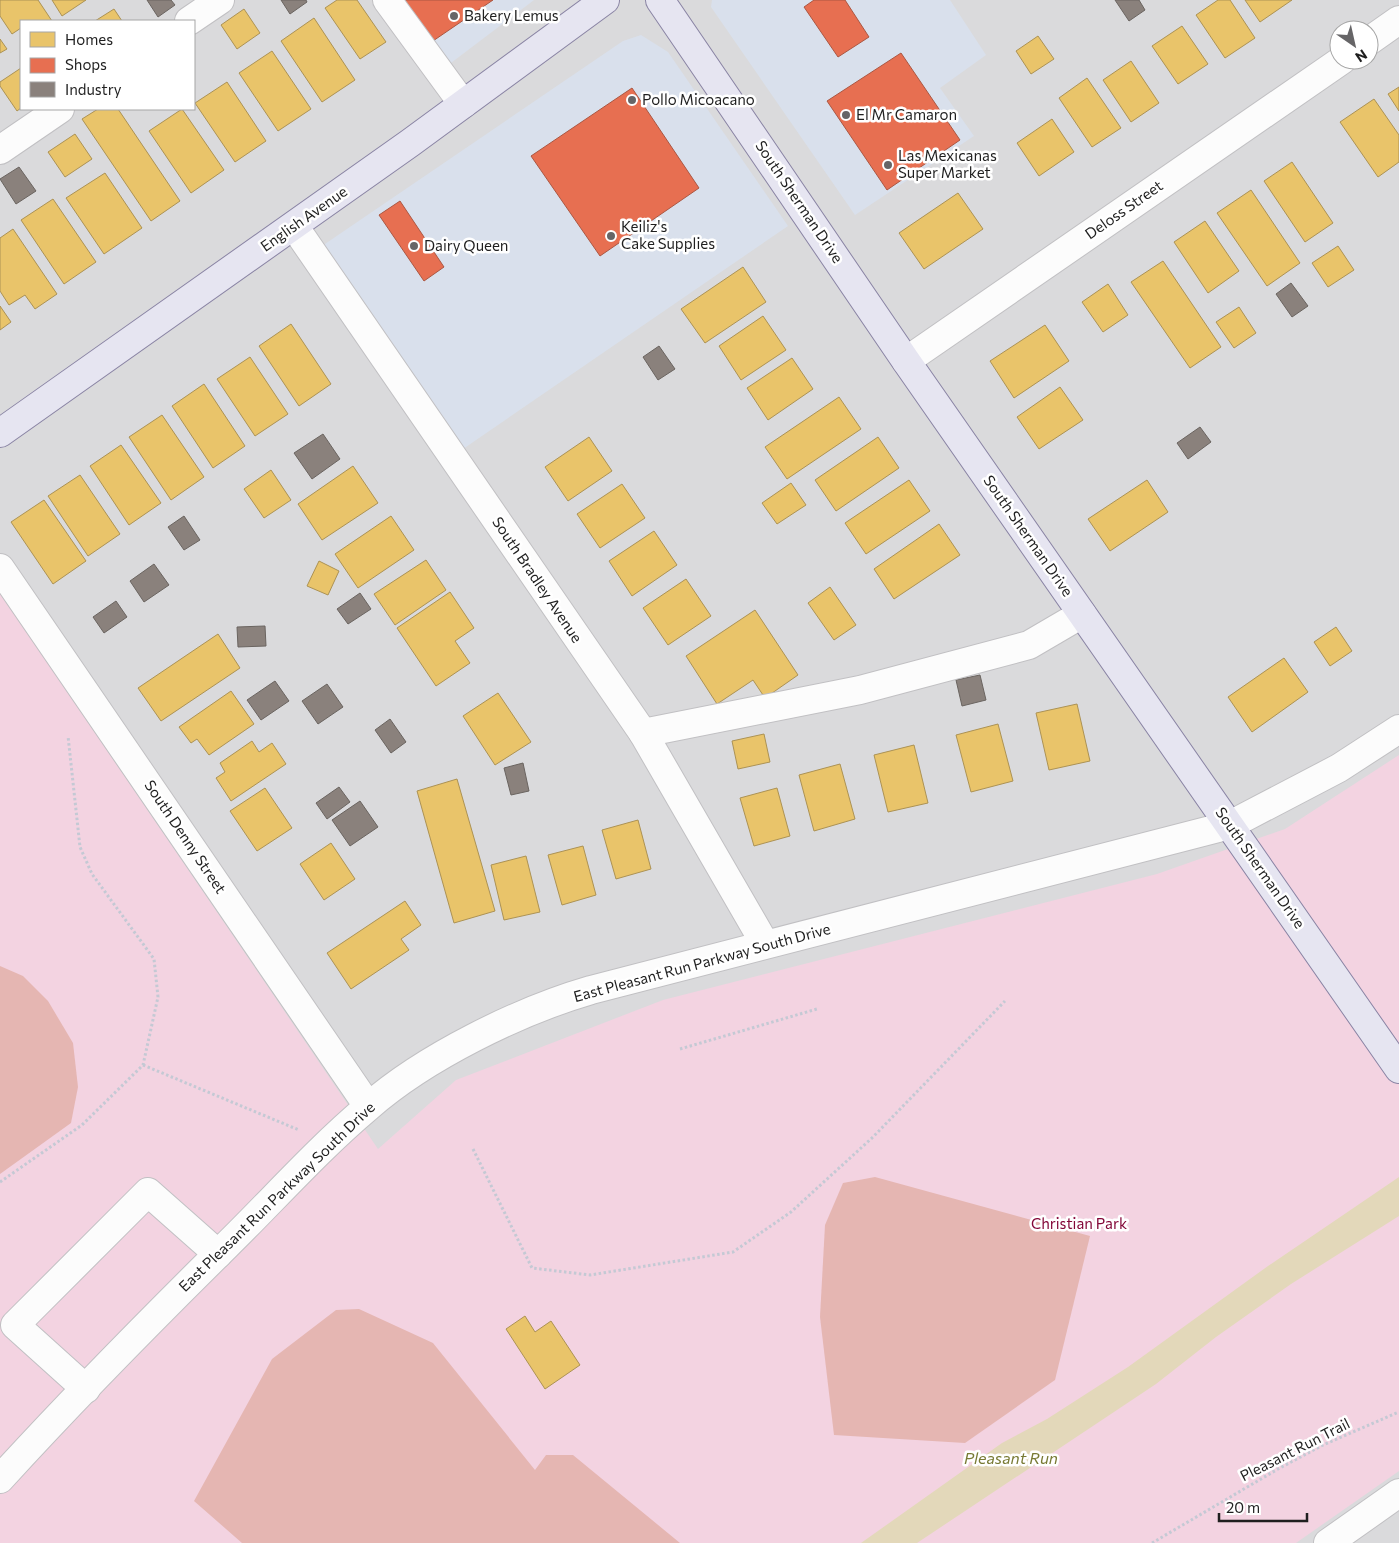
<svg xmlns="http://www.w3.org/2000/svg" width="1399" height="1543" font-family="Commissioner,sans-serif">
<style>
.residential{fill:#dadadc;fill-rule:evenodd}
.commercial{fill:#d9e0ec}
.park{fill:#f3d3e1}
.pitch{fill:#e5b6b2}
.water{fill:#e3d8ba}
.homes{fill:#e9c46a;stroke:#ac9254}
.shops{fill:#e76f51;stroke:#ab5742}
.industry{fill:#8a817c;stroke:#6a6460}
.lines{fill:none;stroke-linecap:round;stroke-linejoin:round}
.minor-casing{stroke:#c1c0c3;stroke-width:30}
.major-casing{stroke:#8a84a4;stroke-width:30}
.path{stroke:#c4c9d4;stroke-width:3;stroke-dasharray:2.5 2.5;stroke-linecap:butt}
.minor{stroke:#fcfcfc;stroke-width:28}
.major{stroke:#e6e5f1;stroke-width:28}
.poi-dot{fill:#666567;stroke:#fff;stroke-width:2}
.labels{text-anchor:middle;stroke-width:5;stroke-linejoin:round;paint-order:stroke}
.poi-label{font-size:15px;fill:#1f1f1f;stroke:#fff;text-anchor:start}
.street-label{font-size:15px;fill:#1f1f1f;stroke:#fff}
.park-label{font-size:15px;fill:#830738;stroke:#fff}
.water-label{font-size:16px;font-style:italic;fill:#787a34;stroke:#fff}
</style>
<rect width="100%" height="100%" fill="#e9e8ed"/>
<path class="residential" d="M0,0H1399V1543H0ZM21,21H194V109H21ZM1339,30H1369V60H1339Z"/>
<g class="commercial">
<polygon points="393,0 534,0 439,72"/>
<polygon points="712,0 950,0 986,55 940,88 974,136 855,215 711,7"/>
<polygon points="641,35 668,52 788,226 463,449 322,246 623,41"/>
</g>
<polygon class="park" points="0,593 378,1149 456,1080 663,1000 1157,874 1285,829 1399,755 1399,1471 1296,1543 0,1543"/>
<g class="pitch">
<polygon points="0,966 23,976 48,1001 73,1043 78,1087 71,1123 0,1174"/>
<polygon points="875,1177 1090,1236 1055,1380 965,1443 834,1435 820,1317 825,1225 843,1183"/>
<polygon points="359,1309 433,1343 535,1470 546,1455 573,1455 680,1543 242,1543 194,1501 272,1359 336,1310"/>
</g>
<polygon class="water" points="1399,1177 1399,1216 1291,1284 1216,1337 1156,1384 917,1543 861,1543 1002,1443 1047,1419 1128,1367 1268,1266"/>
<g class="homes">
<polygon points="0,0 38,0 52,21 21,21 21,28 12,34 0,16"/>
<polygon points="52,0 86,0 62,16"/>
<polygon points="337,0 357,0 386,42 360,59 325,8"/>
<polygon points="1218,0 1230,0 1255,38 1225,58 1196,15"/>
<polygon points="1245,0 1292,0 1260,22"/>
<polygon points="114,9 122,21 95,21"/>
<polygon points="244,9 260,33 237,49 221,25"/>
<polygon points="314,18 355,80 322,102 281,41"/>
<polygon points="1182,26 1208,64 1178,84 1152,46"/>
<polygon points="1038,36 1054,59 1031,74 1016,51"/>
<polygon points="0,39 7,49 0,53"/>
<polygon points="272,51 311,109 278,131 239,73"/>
<polygon points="1131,61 1159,103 1131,122 1103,80"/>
<polygon points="21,68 21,108 17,111 0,86 0,82"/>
<polygon points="1087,78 1121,128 1092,147 1059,98"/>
<polygon points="227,82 266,141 235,162 195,103"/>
<polygon points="1399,87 1399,111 1388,94"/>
<polygon points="1374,99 1399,135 1399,162 1378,177 1340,122"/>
<polygon points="98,109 118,109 180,201 151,221 82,119"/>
<polygon points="182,109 224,170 191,193 149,131"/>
<polygon points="1052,119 1074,152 1039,176 1017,143"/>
<polygon points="75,134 92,159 65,177 48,152"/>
<polygon points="1292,162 1333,223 1305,242 1264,181"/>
<polygon points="105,173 142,228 104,254 66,198"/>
<polygon points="1251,190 1300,263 1267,286 1217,213"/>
<polygon points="958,193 983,229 924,269 899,233"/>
<polygon points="53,199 96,262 64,284 21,220"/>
<polygon points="1205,221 1239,271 1208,293 1174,242"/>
<polygon points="13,229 57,294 35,309 25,295 9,305 0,291 0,238"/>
<polygon points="1338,246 1354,270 1328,287 1312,263"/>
<polygon points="1163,261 1221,347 1190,368 1131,282"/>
<polygon points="743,267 766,302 705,343 681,309"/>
<polygon points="1108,284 1128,315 1103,332 1082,302"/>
<polygon points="0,306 11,322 0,330"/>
<polygon points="1239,307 1256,333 1234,348 1216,322"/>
<polygon points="763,316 786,350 741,380 719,346"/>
<polygon points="291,324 331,384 299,406 259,346"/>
<polygon points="1045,325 1069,361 1014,398 990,361"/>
<polygon points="250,357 288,414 255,436 217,379"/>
<polygon points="792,358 813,389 768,420 747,388"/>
<polygon points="204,384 245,446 213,468 172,406"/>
<polygon points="1060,387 1083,420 1039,449 1017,417"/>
<polygon points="839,397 861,429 787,479 765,447"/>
<polygon points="162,415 204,477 171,500 129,437"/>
<polygon points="589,437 612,471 568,501 545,467"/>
<polygon points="878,437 899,468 836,511 815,480"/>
<polygon points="121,445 161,503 129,525 90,466"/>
<polygon points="353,466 378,503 322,540 298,504"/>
<polygon points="271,470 291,500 264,518 244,489"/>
<polygon points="80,475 120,534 88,556 48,496"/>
<polygon points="909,480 930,511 866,554 845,523"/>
<polygon points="1147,480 1168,512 1110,551 1088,519"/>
<polygon points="791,483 806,505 777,524 762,503"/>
<polygon points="622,484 645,518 600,548 577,514"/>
<polygon points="44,500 86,561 53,584 11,522"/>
<polygon points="391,516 414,550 358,588 335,554"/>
<polygon points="939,524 960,555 894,599 874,569"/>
<polygon points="654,531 677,565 632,596 609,561"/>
<polygon points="426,560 446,590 395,625 374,594"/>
<polygon points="319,561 339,571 328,595 307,586"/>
<polygon points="686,579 711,616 668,645 643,608"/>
<polygon points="830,587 856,625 834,640 808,603"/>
<polygon points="450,592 474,628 455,641 470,663 436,686 397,628"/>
<polygon points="755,610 798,675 765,698 753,680 717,704 686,656"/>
<polygon points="1336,627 1352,651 1330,666 1314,642"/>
<polygon points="218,634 240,668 161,721 138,688"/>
<polygon points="1284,658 1308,692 1252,732 1228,697"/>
<polygon points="231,691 254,724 209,755 197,739 191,743 179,727"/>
<polygon points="498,693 531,742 495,765 463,716"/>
<polygon points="1077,704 1090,761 1049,770 1036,713"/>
<polygon points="998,724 1013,781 971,792 956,735"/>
<polygon points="764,734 770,762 738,769 732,741"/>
<polygon points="252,741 259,752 272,743 286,764 231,801 216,778 225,772 220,763"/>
<polygon points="914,745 928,803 888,812 874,755"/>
<polygon points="840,764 855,819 814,831 799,775"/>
<polygon points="457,779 495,911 454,923 417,791"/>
<polygon points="265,788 292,828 257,851 230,811"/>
<polygon points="777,788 790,836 754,846 740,798"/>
<polygon points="638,820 651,869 616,879 602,830"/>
<polygon points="331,843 355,879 324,900 300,864"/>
<polygon points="583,846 596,895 562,905 548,855"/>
<polygon points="526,856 540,912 504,920 491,865"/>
<polygon points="405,901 421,925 401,939 409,950 351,989 327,953"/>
<polygon points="525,1316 535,1332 551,1321 580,1365 545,1389 506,1329"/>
</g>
<g class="shops">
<polygon points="398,0 493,0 430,43"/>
<polygon points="814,0 845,0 869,37 838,57 804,7"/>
<polygon points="901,53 960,140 887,190 827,101"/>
<polygon points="632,88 699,188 600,256 531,156"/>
<polygon points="400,201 444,267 424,281 379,215"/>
</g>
<g class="industry">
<polygon points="147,0 171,0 175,5 158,17"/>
<polygon points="281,0 306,0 307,2 290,14"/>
<polygon points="1115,0 1139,0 1145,10 1129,21"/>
<polygon points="19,167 36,191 16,204 0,179"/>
<polygon points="1291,283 1308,306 1292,317 1276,294"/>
<polygon points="659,346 675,369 658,380 643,357"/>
<polygon points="1200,427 1211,442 1188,459 1177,443"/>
<polygon points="323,434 340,459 312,479 294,453"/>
<polygon points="184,516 200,540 184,550 168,527"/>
<polygon points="154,564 169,585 144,602 130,581"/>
<polygon points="360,593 371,609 348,624 337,609"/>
<polygon points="116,601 127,617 104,633 93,617"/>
<polygon points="265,626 266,646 238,647 237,627"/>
<polygon points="980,675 986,700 962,706 956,680"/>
<polygon points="275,681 289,701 261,720 247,700"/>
<polygon points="327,684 343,707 318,724 302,701"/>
<polygon points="390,719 406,742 391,753 375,730"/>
<polygon points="523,763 529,791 511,795 504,768"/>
<polygon points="339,787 350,802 327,819 316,803"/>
<polygon points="360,801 378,827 350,846 332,820"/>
</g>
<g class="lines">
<defs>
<g id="minor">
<polyline points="387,0 463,104"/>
<polyline points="189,21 220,0"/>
<polyline points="1369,41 1399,20"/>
<polyline points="0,150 60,109"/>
<polyline points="294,226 643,733 765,944"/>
<polyline points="906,361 1342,60"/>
<polyline points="0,568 368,1106"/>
<polyline points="643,733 860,690 1029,645 1082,614"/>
<polyline points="86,1389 15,1325 148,1192 218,1254"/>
<path d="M0,1479C73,1399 149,1322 226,1246C273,1200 317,1150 368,1107C425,1057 519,1011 591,990L1230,825L1339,768L1399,729"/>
<polyline points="1328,1543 1399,1493"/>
</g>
<g id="major">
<polyline points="660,0 906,361 1399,1069"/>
<polyline points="0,433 410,143 605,0"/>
</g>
</defs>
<use href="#minor" class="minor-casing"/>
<use href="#major" class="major-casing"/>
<g class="path">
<polyline points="680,1049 817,1009"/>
<polyline points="143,1065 299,1130"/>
<polyline points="473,1149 532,1268 590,1275 733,1252 791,1212 873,1137 1005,1001"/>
<polyline points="0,1182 82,1125 143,1065 158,997 154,959 92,874 80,847 68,736"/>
<polyline points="1152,1543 1278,1469 1323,1445 1399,1412"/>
</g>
<use href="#minor" class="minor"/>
<use href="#major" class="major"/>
</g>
<g class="poi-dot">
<circle cx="454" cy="16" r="5"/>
<circle cx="632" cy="100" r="5"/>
<circle cx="846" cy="115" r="5"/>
<circle cx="888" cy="165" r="5"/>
<circle cx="611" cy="236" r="5"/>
<circle cx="414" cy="246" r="5"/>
</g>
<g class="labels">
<g class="poi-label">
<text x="464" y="21">Bakery Lemus</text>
<text x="642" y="105">Pollo Micoacano</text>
<text x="856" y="120">El Mr Camaron</text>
<text x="898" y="161">Las Mexicanas<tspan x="898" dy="17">Super Market</tspan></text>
<text x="621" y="232">Keiliz's<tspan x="621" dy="17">Cake Supplies</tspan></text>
<text x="424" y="251">Dairy Queen</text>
</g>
<g class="street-label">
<text transform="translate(799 202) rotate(56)" y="5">South Sherman Drive</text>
<text transform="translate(1124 210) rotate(-35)" y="5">Deloss Street</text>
<text transform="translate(304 219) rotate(-35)" y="5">English Avenue</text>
<text transform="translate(1028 536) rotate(55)" y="5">South Sherman Drive</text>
<text transform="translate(537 580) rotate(56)" y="5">South Bradley Avenue</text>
<text transform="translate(185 837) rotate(56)" y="5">South Denny Street</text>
<text transform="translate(1260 868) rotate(55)" y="5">South Sherman Drive</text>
<text transform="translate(702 963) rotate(-15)" y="5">East Pleasant Run Parkway South Drive</text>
<text transform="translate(277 1197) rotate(-44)" y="5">East Pleasant Run Parkway South Drive</text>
<text transform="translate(1295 1450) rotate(-27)" y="5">Pleasant Run Trail</text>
</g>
<g class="park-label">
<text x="1079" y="1229">Christian Park</text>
</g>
<g class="water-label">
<text x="1011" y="1464">Pleasant Run</text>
</g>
</g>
<rect x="20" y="20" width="175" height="90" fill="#ffffff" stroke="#a5a5a5"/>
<rect x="30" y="32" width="25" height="15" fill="#e9c46a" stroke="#a5a5a5"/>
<text x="65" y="45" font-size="15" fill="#1f1f1f">Homes</text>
<rect x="30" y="58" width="25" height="15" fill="#e76f51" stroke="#a5a5a5"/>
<text x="65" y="70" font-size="15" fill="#1f1f1f">Shops</text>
<rect x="30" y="82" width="25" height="15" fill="#8a817c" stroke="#a5a5a5"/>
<text x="65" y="95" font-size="15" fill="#1f1f1f">Industry</text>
<g transform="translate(1354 45) rotate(146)"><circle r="24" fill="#ffffff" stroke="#a5a5a5"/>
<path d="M0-4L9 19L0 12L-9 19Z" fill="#666567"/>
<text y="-8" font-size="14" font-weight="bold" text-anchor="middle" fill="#1f1f1f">N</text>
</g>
<path d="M1219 1513v8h88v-8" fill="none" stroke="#1f1f1f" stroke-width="2.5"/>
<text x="1226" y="1513" font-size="15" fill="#1f1f1f" stroke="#ffffff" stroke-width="4" paint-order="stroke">20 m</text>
</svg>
